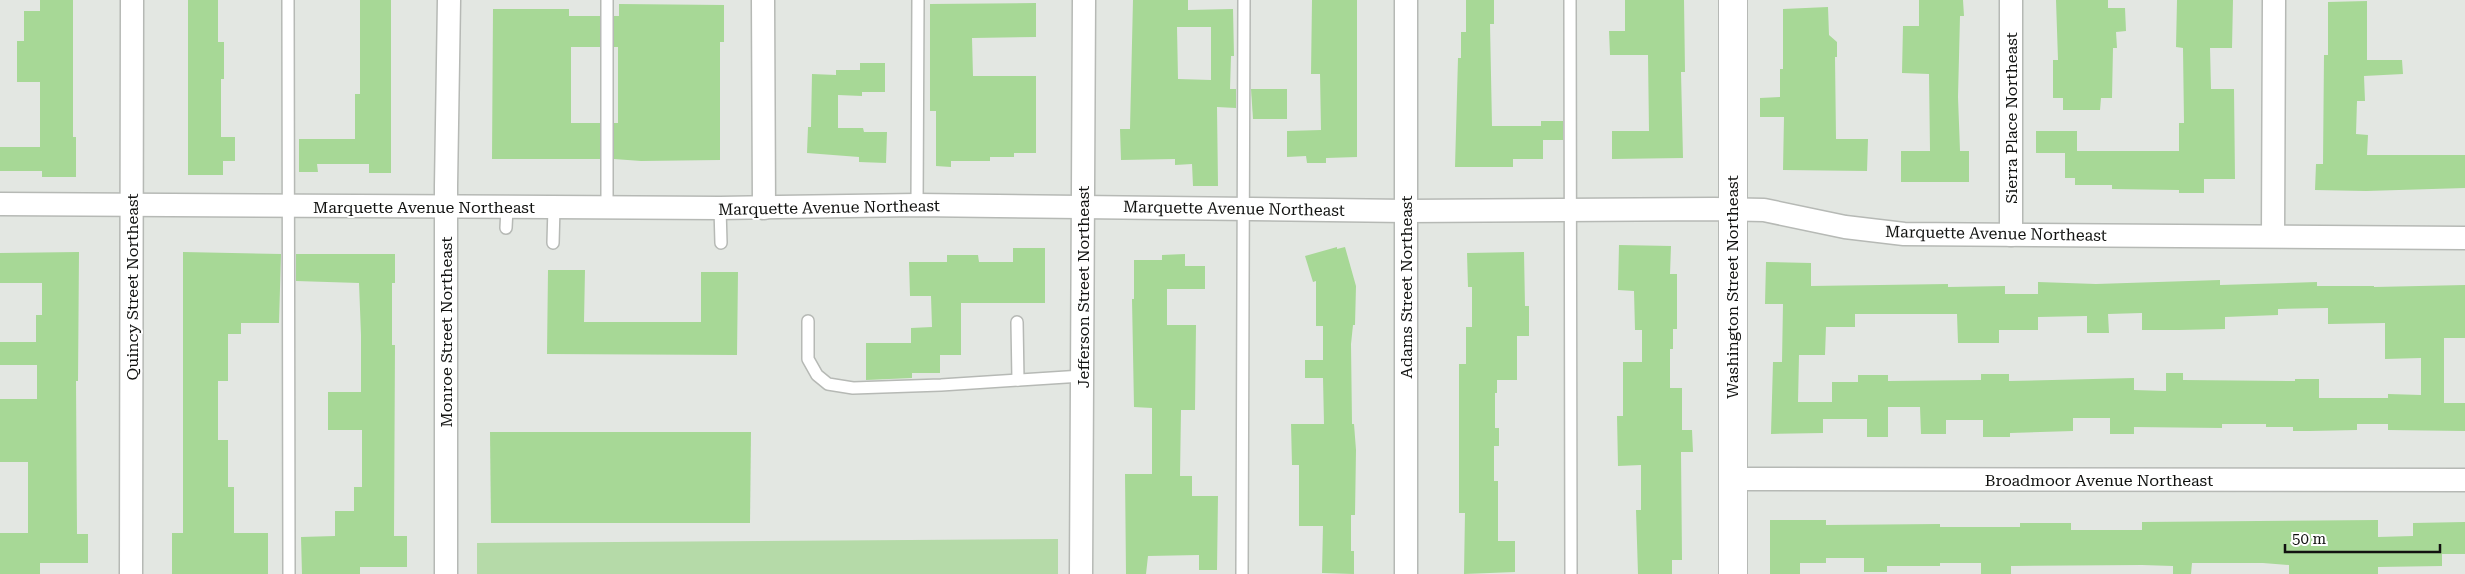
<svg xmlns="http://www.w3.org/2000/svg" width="2465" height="574" font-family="'Roboto Serif',serif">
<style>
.green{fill:#b5daa8}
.building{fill:#a7d896;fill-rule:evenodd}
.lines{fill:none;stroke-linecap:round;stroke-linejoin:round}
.service-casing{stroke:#b6b9b5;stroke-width:14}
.minor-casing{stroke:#b6b9b5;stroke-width:25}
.tertiary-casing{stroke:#b6b9b5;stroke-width:30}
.service{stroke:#fff;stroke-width:11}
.minor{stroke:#fff;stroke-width:22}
.tertiary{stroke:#fff;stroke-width:28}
.labels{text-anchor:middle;stroke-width:4;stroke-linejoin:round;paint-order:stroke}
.street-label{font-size:16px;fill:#111210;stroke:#fff}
</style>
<rect width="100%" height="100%" fill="#e3e7e2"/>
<polygon class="green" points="1058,539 1058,574 477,574 477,543"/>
<g class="building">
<polygon points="40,0 73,0 73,137 76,137 76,177 42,177 42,171 0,171 0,147 40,147 40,82 17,82 17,41 24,41 24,11 40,11"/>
<polygon points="188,0 218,0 218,42 224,42 224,79 221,79 221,137 235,137 235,161 223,161 223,175 188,175"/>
<polygon points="360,0 391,0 391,173 369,173 369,164 317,164 318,172 299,172 299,139 355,139 355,94 360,94"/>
<path d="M1133,0H1188V10L1233,9L1234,56H1231L1230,89H1236V108L1217,107L1218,186H1193L1192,164L1175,165V159L1121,160L1120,129H1130ZM1177,27H1211V80L1178,79Z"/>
<polygon points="1312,0 1357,0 1357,157 1326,158 1326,163 1307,163 1306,156 1287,157 1287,131 1321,130 1320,74 1311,74"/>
<polygon points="1466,0 1494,0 1494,24 1490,24 1492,126 1541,126 1541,121 1563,121 1563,140 1543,140 1543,159 1513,159 1513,167 1455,167 1458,58 1461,58 1461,32 1466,32"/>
<polygon points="1625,0 1684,0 1685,72 1681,72 1683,158 1612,159 1612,131 1649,131 1648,55 1610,55 1609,31 1625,31"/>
<polygon points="1919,0 1963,0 1964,16 1960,16 1958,97 1960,151 1969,151 1969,182 1901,182 1901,151 1930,151 1929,74 1902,73 1903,26 1919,26"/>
<polygon points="2056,0 2108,0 2108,8 2125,8 2126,31 2116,32 2117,48 2113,48 2112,98 2101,98 2100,110 2063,110 2063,98 2053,98 2053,60 2058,60"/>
<polygon points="2177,0 2233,0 2232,48 2210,48 2211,89 2234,89 2235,179 2204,179 2204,193 2179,193 2179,190 2112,189 2112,185 2075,185 2075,178 2065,178 2065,153 2036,153 2036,131 2077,131 2077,151 2179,151 2179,123 2184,123 2183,48 2176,47"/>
<polygon points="2367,1 2367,60 2402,60 2403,74 2364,76 2365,101 2357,101 2356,134 2368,135 2367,155 2465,155 2465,188 2366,191 2315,190 2316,164 2323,164 2324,55 2328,55 2328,2"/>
<polygon points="1036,3 1036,37 972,38 973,76 1036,76 1036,153 1014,153 1014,157 990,157 990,161 951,161 951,167 936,166 936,111 930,111 930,4"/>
<polygon points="619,4 724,5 724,42 720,42 720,160 641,161 614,159 614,123 618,123 618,47 614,47 614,16 619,16"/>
<polygon points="1828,7 1829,35 1837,42 1837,57 1835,57 1836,139 1868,139 1867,171 1783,170 1784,117 1760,117 1760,98 1780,97 1780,69 1783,69 1783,9"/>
<polygon points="493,9 569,9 569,16 600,16 600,47 571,47 571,123 600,123 600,159 492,159"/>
<polygon points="860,63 885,63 885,92 862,92 862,96 838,95 838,128 863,128 864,132 887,132 886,163 859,162 859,157 807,153 808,127 811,127 812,74 836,75 836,70 860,70"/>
<polygon points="1251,89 1287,89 1287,119 1253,119"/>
<polygon points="1619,245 1671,246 1670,274 1677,274 1677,329 1673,329 1673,349 1670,349 1670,388 1682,388 1682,430 1692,430 1693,452 1681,452 1682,560 1672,560 1672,574 1638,574 1636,510 1641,510 1641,465 1618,466 1617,416 1623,416 1623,362 1642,362 1642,330 1635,330 1634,291 1618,290"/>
<polygon points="1337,247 1337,249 1345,247 1356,286 1355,325 1353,325 1351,344 1352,424 1354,424 1356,450 1355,515 1351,515 1351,551 1354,551 1354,574 1322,573 1323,526 1299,526 1299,465 1292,465 1291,424 1324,424 1323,378 1305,378 1305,360 1323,360 1323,326 1316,326 1316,281 1313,282 1305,256"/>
<polygon points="1013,248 1045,248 1045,303 961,303 961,355 940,355 940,373 912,373 912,378 866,380 866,343 911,343 911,328 932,327 931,296 910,296 909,262 947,262 947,255 978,255 979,262 1013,262"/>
<polygon points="79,252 78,381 76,381 77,534 88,534 88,563 40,563 40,574 0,574 0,533 28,533 28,462 0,462 0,399 37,399 37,365 0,365 0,342 36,342 36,315 42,315 42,283 0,283 0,253"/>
<polygon points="183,252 281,254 279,323 241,323 241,334 228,334 228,381 218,381 218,440 228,440 228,487 234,487 234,533 268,533 268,574 172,574 172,533 183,533"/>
<polygon points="1524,252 1525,306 1529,306 1529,336 1517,336 1517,380 1497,380 1497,393 1495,393 1495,428 1499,428 1499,446 1494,446 1494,481 1498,481 1498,541 1515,541 1515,572 1464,574 1465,513 1459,513 1459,364 1466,364 1466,327 1472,327 1472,287 1468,287 1467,253"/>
<polygon points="296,254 395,254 395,283 392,283 392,345 395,345 394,536 407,536 407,567 360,567 360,574 302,574 301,537 335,536 335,511 354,511 354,487 362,487 362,430 328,430 328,392 361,392 361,335 359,283 296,281"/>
<polygon points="1185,254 1185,266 1205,266 1205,289 1167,289 1167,325 1196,325 1195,410 1181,410 1180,476 1192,476 1192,496 1218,496 1217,570 1199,570 1199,555 1148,556 1146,574 1126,574 1125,474 1152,474 1152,408 1134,407 1132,299 1134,299 1134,260 1162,260 1162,255"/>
<path d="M1766,262L1811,263V286L1948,284V287L2005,286V294H2038V282L2096,284L2220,280V285L2317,282V286H2374V287L2465,285V338H2444V403H2465V431L2388,430V424H2357V430L2310,431H2293V427H2266V424H2222V428L2134,427V434H2110V418H2073V431L2010,433V437H1983V420H1946V434H1921L1920,407H1888V437H1867V419H1823V433L1771,434L1773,362H1782L1783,304H1765ZM2328,308V324L2385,323V359L2421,358V395L2388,394V398H2319V379H2295V381L2183,380V373H2166V391L2134,390V378L2009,381V374H1981V380L1888,381V375H1858V382H1832V402H1798L1799,355H1825L1826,327H1855V314H1957L1958,343H1999V330H2038V317L2087,316V333H2109L2108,314L2142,313V330H2179L2225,329V317L2278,315V309Z"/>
<polygon points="548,270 585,270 584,322 701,322 701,272 738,272 737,355 547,354"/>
<polygon points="490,432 751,432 750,523 491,523"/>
<polygon points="1770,520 1826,520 1826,525 1940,524 1940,527 2020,527 2020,523 2071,523 2071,530 2142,530 2142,522 2378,520 2378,537 2413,536 2413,523 2465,522 2465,554 2442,554 2442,566 2378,567 2378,574 2289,574 2289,565 2263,563 2192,563 2191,574 2173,574 2173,566 2142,565 2011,566 2011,574 1981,574 1981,563 1940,563 1940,566 1887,566 1887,572 1864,572 1864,558 1826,558 1826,563 1800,563 1800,574 1770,574"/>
</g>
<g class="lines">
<defs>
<g id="service">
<polyline points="288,0 289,574"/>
<polyline points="607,0 607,208"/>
<polyline points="1570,0 1571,574"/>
<polyline points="917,205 918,0"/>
<polyline points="720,208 721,243"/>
<polyline points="506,228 507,208"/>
<polyline points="553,243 554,207"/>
<polyline points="808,321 808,359 817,375 828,384 853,388 941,385 1082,376"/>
<polyline points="1017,322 1018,380"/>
<polyline points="1242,574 1244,0"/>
</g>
<g id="minor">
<polyline points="763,0 764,208"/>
<polyline points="0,204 720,208 917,205 1406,211 1714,209 1764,210 1845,227 1904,234 2465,238"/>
<polyline points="2011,235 2011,0"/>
<polyline points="2273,236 2274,0"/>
<polyline points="1733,479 2465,480"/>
<polyline points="131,574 132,0"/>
<polyline points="446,574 446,186 449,0"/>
<polyline points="1081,574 1084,0"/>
<polyline points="1406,574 1406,0"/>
</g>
<polyline id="tertiary" points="1733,0 1733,574"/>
</defs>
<use href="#service" class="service-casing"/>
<use href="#minor" class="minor-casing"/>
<use href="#tertiary" class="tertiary-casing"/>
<use href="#service" class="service"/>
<use href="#minor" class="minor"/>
<use href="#tertiary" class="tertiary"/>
</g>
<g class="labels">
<g class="street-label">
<text transform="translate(2011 118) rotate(-90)" y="6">Sierra Place Northeast</text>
<text x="424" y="213">Marquette Avenue Northeast</text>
<text transform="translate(829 207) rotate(-1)" y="6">Marquette Avenue Northeast</text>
<text transform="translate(1234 208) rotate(1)" y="6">Marquette Avenue Northeast</text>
<text transform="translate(1996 233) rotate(1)" y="6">Marquette Avenue Northeast</text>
<text transform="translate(132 287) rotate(-90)" y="6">Quincy Street Northeast</text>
<text transform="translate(1083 287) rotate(-90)" y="6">Jefferson Street Northeast</text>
<text transform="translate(1406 287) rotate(-90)" y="6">Adams Street Northeast</text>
<text transform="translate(1732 287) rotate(-90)" y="6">Washington Street Northeast</text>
<text transform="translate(446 332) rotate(-90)" y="6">Monroe Street Northeast</text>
<text x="2099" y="486">Broadmoor Avenue Northeast</text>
</g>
</g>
<path d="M2285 544v8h155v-8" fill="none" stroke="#111210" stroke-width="2.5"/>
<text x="2292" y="544" font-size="15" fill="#111210" stroke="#ffffff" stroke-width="4" paint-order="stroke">50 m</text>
</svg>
